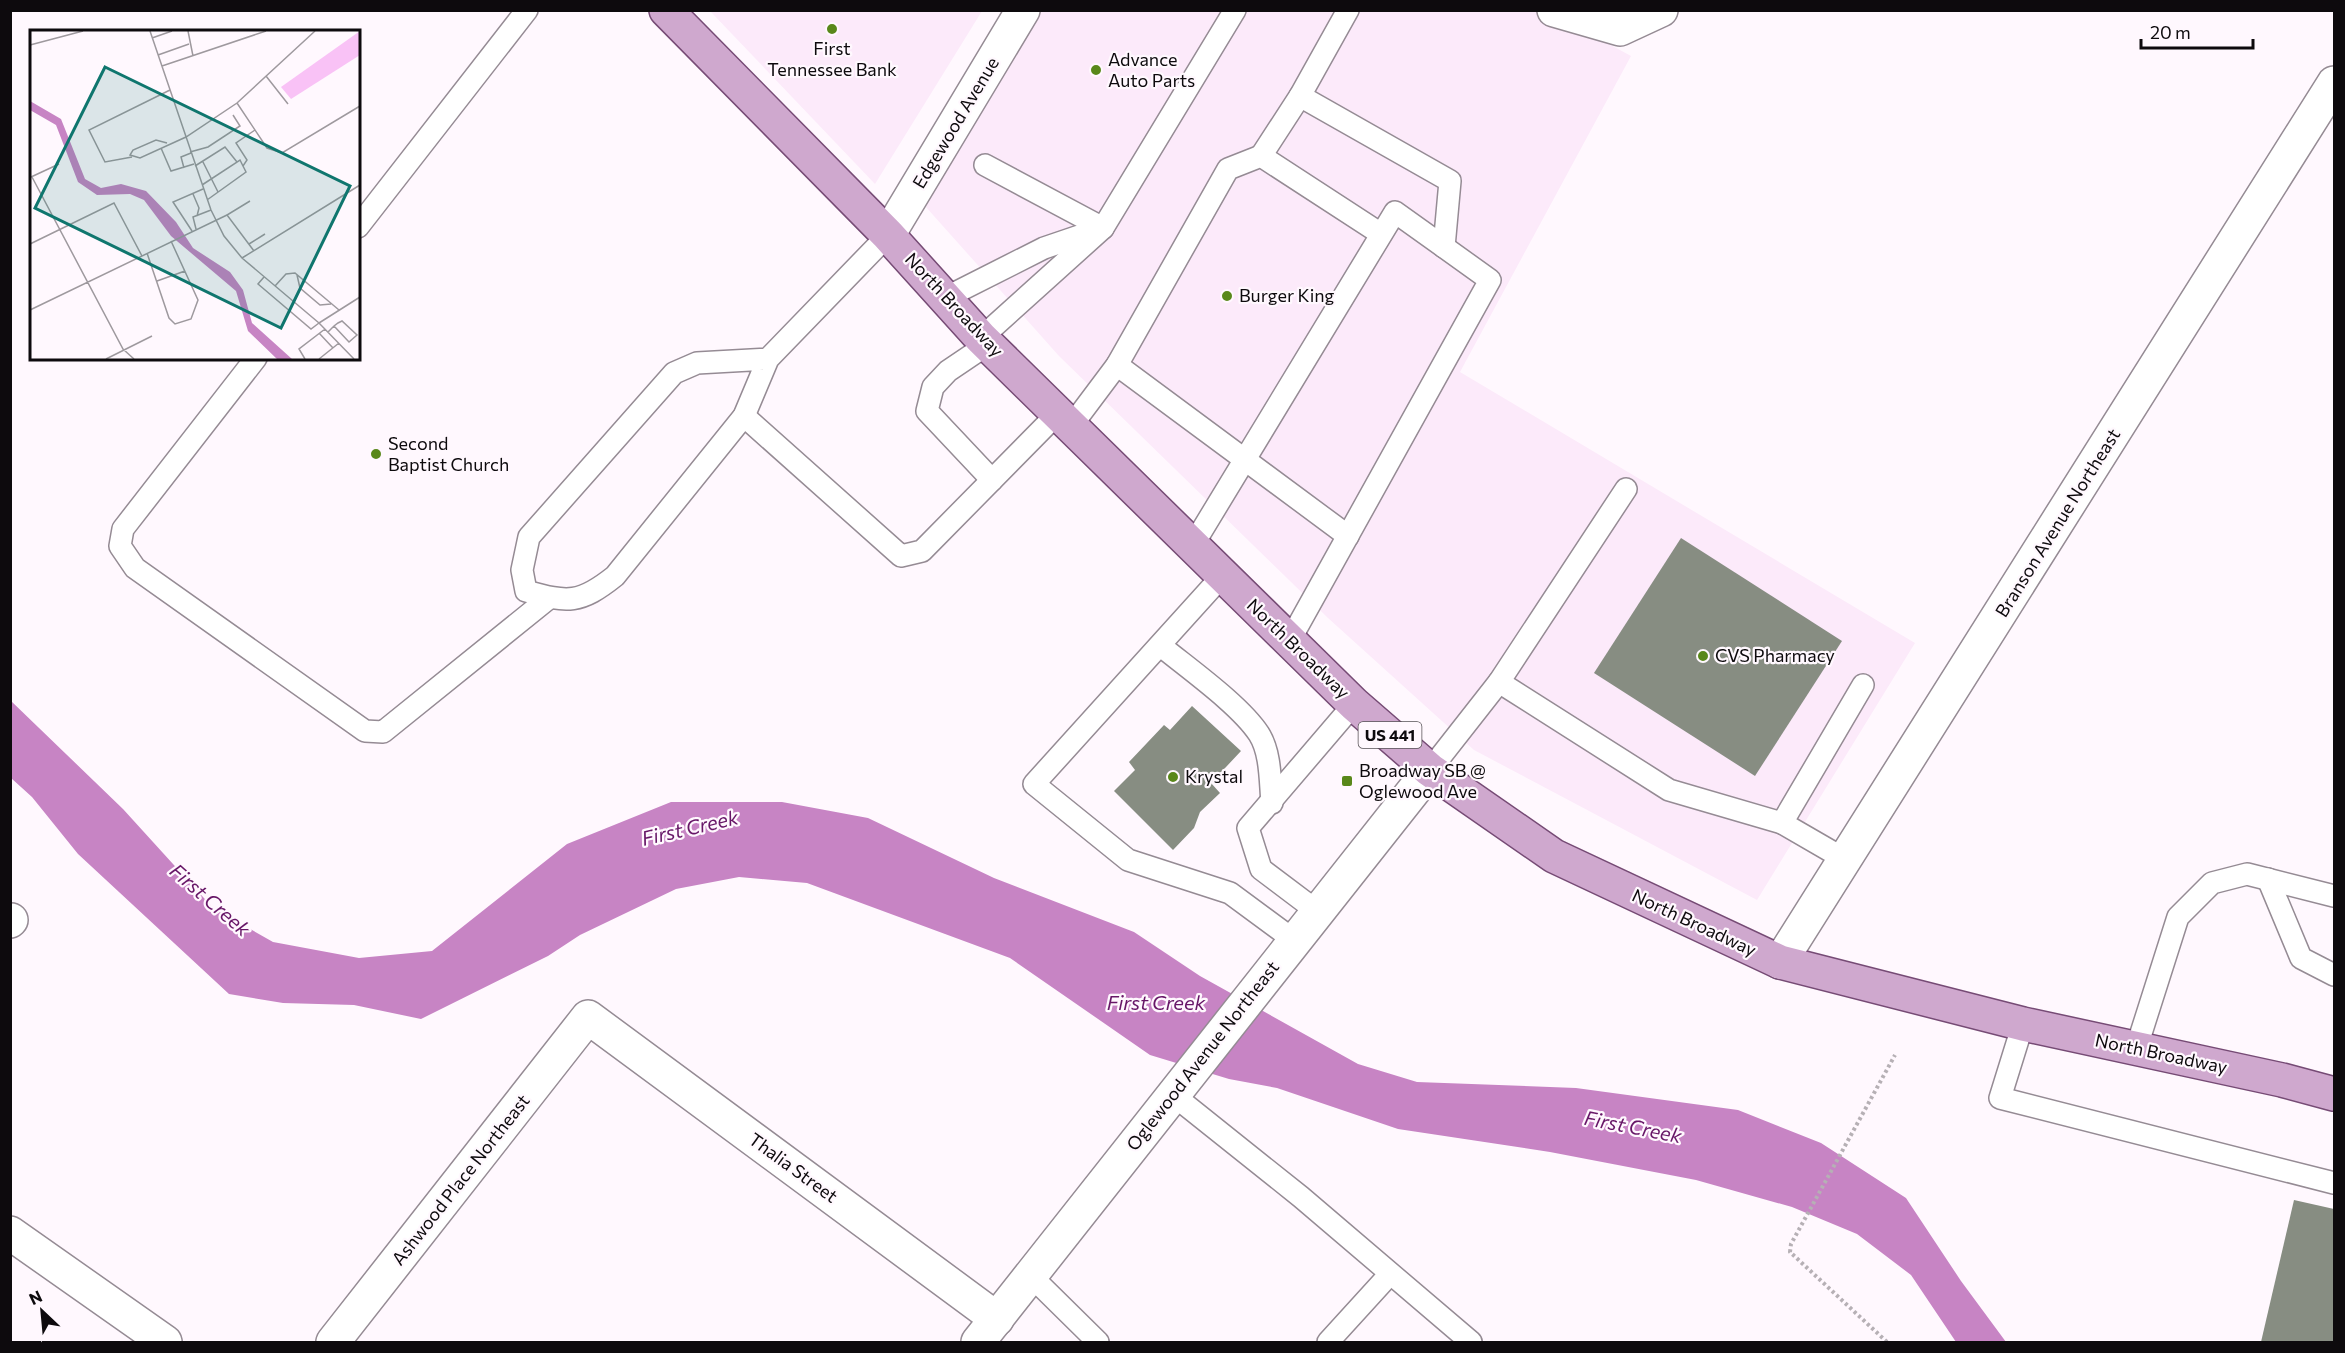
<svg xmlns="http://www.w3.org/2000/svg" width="2345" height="1353" font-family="Commissioner,sans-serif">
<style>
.built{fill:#fceafa}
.water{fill:#c784c4}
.building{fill:#878d82}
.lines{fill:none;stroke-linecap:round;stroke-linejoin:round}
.lane-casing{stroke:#958b94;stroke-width:24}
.street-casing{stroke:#958b94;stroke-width:36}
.primary-casing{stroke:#764b75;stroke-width:36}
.path{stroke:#b6b0b5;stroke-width:4;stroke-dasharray:3 3;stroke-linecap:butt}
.lane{stroke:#fff;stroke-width:21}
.street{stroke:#fff;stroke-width:33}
.primary{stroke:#cfa8ce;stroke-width:33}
.poi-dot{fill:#59881a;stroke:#fff8fe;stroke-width:2}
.labels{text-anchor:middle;stroke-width:4.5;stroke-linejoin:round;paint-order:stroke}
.shield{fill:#fff8fe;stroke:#565155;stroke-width:1.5}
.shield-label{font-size:16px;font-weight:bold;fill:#0d0a0d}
.poi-label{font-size:18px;fill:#0d0a0d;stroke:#fff8fe;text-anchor:start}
.street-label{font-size:18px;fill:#0d0a0d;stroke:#fff8fe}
.water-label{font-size:20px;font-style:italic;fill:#671667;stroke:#fff8fe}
.inset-road{fill:none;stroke:#9e999e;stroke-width:1.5}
.view{fill:#0f766e;fill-opacity:0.15;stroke:#0f766e;stroke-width:3}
.inset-edge{fill:none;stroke:#0d0a0d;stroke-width:3}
</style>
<rect width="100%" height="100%" fill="#fff8fe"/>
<g class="built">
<polygon points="710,11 982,11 875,184"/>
<polygon points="1034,11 1548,11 1631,56 1460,372 1915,643 1757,900 1474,750 1328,618 1059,356 925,206"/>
</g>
<polygon class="water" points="10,700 123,809 213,908 273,942 359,958 432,951 567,844 671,802 782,802 868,818 994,878 1134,932 1200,976 1358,1064 1417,1082 1576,1088 1738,1110 1821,1143 1906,1198 1961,1281 2006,1342 1956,1342 1911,1275 1857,1234 1792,1207 1696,1180 1550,1152 1398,1129 1277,1088 1229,1079 1150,1055 1010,958 807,883 739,877 676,889 580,935 548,956 421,1019 354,1005 283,1003 229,994 78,854 32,797 11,778"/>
<g class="building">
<polygon points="1681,538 1842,641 1755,776 1594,673"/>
<polygon points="1192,706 1241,751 1211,783 1220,793 1200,812 1194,828 1173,850 1114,791 1135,770 1129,762 1164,725 1170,730"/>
<polygon points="2294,1200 2334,1209 2334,1342 2261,1342"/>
</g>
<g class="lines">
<defs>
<g id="lane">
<polyline points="1261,156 1300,96"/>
<polyline points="985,165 1103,228"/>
<polyline points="358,227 527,10"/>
<polyline points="945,298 1044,248 1094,231"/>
<polyline points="981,338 1103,228 1235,10"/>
<polyline points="988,344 948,371 933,387 927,411 992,480"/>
<polyline points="256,358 123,529 120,546 135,568 365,731 383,732 549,598"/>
<path d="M768,359L697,363L674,373L529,537L522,570L526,591C568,603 580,604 615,576L744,416L768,359L888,235"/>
<polyline points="1117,365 1348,536"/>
<polyline points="744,416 901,556 922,551 1059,412"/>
<polyline points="1072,425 1117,365 1228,169 1261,156 1381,234"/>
<polyline points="1626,489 1499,682 1669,790 1782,823 1846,860"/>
<polyline points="1193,545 1395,212 1444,247 1450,181 1300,96 1348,10"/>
<polyline points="1223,575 1034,784 1128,860 1230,893 1295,941"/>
<polyline points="1290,640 1490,280 1444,247"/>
<path d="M1161,646C1189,669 1240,705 1259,734C1271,753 1270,781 1272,803"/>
<polyline points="1430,770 1499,682"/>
<polyline points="1782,823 1863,685"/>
<polyline points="2268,879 2301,958 2334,975"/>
<polyline points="1318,912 1261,869 1248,828 1354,704"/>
<polyline points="2023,1024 2000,1098 2334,1183"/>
<polyline points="2136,1049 2178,917 2212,883 2247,874 2334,896"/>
<polyline points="1172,1094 1301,1197 1471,1342"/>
<polyline points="1031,1276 1098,1342"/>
<polyline points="1328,1342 1390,1274"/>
</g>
<g id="street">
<polyline points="1554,10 1620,29 1661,10"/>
<polyline points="888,235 1023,10"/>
<polyline points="10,921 11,920"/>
<polyline points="1780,962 2334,83"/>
<polyline points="10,1233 165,1342"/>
<polyline points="333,1342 588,1017 997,1319"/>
<polyline points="978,1342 1430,770"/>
</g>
<polyline id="primary" points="666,10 888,235 981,338 1354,704 1430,770 1554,856 1780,962 2023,1024 2282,1080 2334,1094"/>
</defs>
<use href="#lane" class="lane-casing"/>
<use href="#street" class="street-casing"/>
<use href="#primary" class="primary-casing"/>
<polyline class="path" points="1887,1342 1790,1252 1791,1244 1895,1055"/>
<use href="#lane" class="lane"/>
<use href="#street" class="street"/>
<use href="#primary" class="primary"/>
</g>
<g class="poi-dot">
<circle cx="832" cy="29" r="6"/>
<circle cx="1096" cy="70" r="6"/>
<circle cx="1227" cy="296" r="6"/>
<circle cx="376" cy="454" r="6"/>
<circle cx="1703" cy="656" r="6"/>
<circle cx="1173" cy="777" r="6"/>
<rect x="1341" y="775" width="12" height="12" rx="3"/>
</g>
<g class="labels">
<rect class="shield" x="1358.5" y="722" width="63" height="26" rx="4.5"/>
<g class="shield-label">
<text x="1390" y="741">US 441</text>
</g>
<g class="poi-label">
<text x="832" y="55" text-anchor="middle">First<tspan x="832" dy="21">Tennessee Bank</tspan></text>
<text x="1108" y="66">Advance<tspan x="1108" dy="21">Auto Parts</tspan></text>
<text x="1239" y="302">Burger King</text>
<text x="388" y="450">Second<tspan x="388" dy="21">Baptist Church</tspan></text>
<text x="1715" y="662">CVS Pharmacy</text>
<text x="1359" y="777">Broadway SB @<tspan x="1359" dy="21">Oglewood Ave</tspan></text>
<text x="1185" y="783">Krystal</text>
</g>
<g class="street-label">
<text transform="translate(956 123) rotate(-59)" y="6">Edgewood Avenue</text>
<text transform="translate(954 305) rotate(47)" y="6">North Broadway</text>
<text transform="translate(2058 523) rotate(-58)" y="6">Branson Avenue Northeast</text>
<text transform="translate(1298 649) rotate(44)" y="6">North Broadway</text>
<text transform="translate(1694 923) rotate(25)" y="6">North Broadway</text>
<text transform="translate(2161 1054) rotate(12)" y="6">North Broadway</text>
<text transform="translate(1203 1056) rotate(-52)" y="6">Oglewood Avenue Northeast</text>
<text transform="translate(793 1168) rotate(36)" y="6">Thalia Street</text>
<text transform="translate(461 1180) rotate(-52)" y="6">Ashwood Place Northeast</text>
</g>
<g class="water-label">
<text transform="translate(690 828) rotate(-13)" y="7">First Creek</text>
<text transform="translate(210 900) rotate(41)" y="7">First Creek</text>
<text x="1156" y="1010">First Creek</text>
<text transform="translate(1633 1127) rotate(11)" y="7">First Creek</text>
</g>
</g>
<g transform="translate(30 30)">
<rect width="330" height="330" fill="#fff8fe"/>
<path d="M330,1V25L261,69L251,57Z" fill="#f9c2f6"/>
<path d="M0,71L31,89L55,149L71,158L91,154L116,161L146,192L163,218L200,242L213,260L222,293L262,329H247L218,301L206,261L141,206L114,170L100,164L67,165L48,152L26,95L0,80Z" fill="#c784c4"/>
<path class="inset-road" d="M120,1L181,180L194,206L212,228L289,293L324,329M158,1L163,26M122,8L142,1M0,15L53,1M128,25L159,14M132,36L236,1M236,46L258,74M207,73L237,118L252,123L330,76M137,113L126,110L103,120L100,125L110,128L156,107L207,73L285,1M131,118L141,141L164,134M160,122L178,117L210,96L203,85M102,127L75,132L59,100L140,60M173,132L188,162M165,136L195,117L207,132M154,138L151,127L161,123M1,147L29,134M2,147L93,319L104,329M172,155L210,130L213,136L217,130L206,113L225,100M163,164L169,178L167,186M177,170L216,142L213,136M220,171L197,185L224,221M166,199L163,187L181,180M162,201L143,172L173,159M0,214L84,173L112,226M219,214L235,204M117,223L139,288L145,294L161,289L168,270L141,211M212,228L330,155M267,245L270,258L290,275L301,274M234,247L228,254L281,299L289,293M127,251L155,241M245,256L256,244L265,243L309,280M0,280L197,185M289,293L330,267M298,302L304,296L308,293L312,291L327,305L319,312L304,296M289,303L303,318M76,329L122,306M275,329L269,319L295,299M289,329L309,313"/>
<path class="view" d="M75,37L320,156L251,298L5,178Z"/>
<rect width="330" height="330" class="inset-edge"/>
</g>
<rect width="2345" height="1353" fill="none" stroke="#0d0a0d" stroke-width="24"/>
<g transform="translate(42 1311) rotate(334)" stroke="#fff8fe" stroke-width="4.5" paint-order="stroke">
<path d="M0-4.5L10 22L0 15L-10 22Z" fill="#0d0a0d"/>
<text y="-9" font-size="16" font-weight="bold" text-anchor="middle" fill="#0d0a0d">N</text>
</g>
<path d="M2141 39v9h112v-9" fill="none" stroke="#0d0a0d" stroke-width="3"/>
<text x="2150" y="39" font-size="18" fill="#0d0a0d" stroke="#fff8fe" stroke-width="4.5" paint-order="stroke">20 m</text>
</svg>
